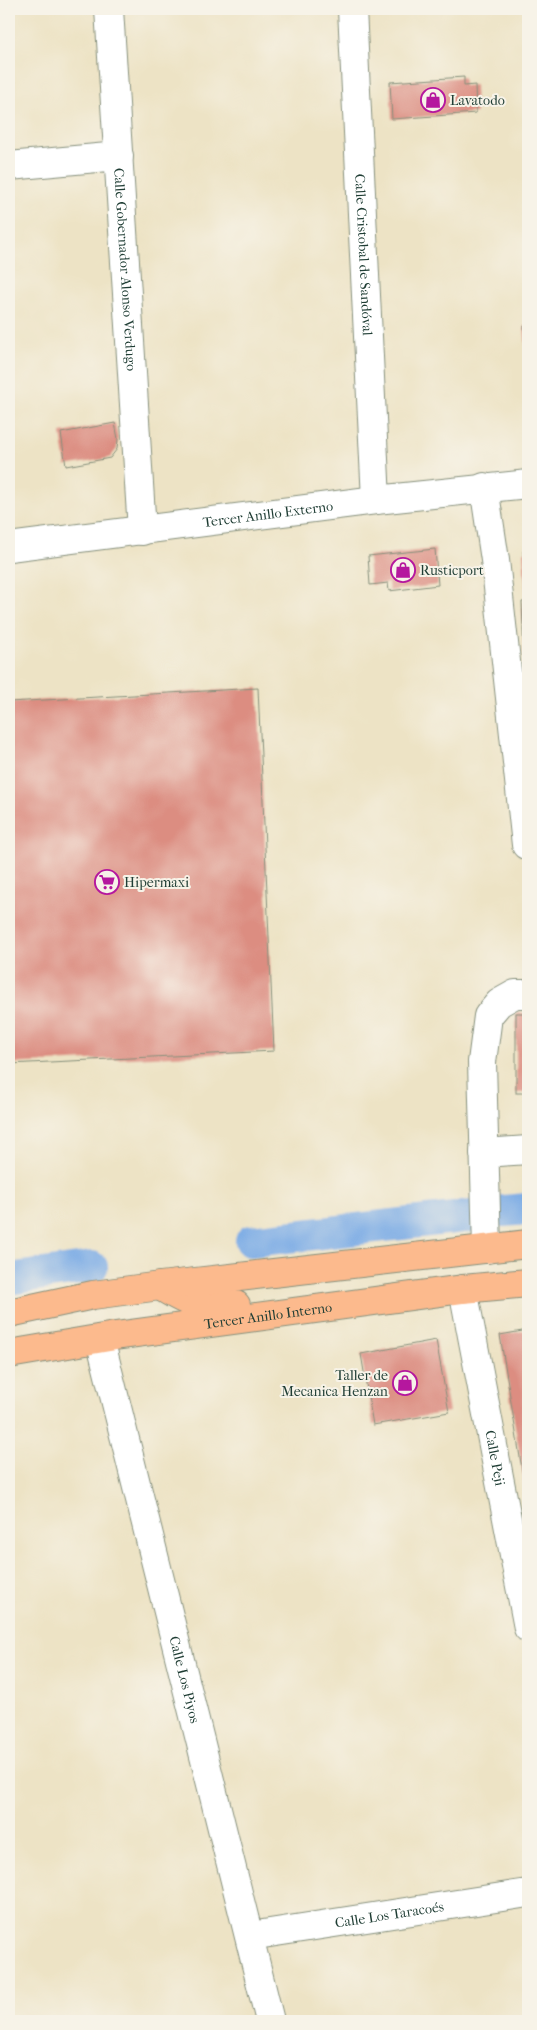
<svg xmlns="http://www.w3.org/2000/svg" width="537" height="2030" font-family="'IM FELL French Canon',serif">
<style>
.lines{fill:none;stroke-linecap:round;stroke-linejoin:round}
.canal{stroke:#79aae5;stroke-width:32}
.building{fill:#dc8d81}
.minor-casing{stroke:#86907c;stroke-width:30}
.major-casing{stroke:#86907c;stroke-width:30}
.minor{stroke:#fff;stroke-width:28}
.major{stroke:#fcba8d;stroke-width:28}
.labels{text-anchor:middle;stroke-width:4;stroke-linejoin:round;paint-order:stroke}
.poi-label{font-size:14px;fill:#1f3d34;stroke:#f7f3e8;text-anchor:start}
.street-label{font-size:14px;fill:#1f3d34;stroke:#f7f3e8}
</style>
<rect width="100%" height="100%" fill="#f7f3e8"/>
<filter id="ink" filterUnits="userSpaceOnUse"><feTurbulence type="fractalNoise" baseFrequency=".02" numOctaves="2"/><feDisplacementMap in="SourceGraphic" scale="10" xChannelSelector="R" yChannelSelector="G"/><feConvolveMatrix kernelMatrix="1 2 1 2 8 2 1 2 1" color-interpolation-filters="sRGB"/></filter>
<filter id="wash" filterUnits="userSpaceOnUse"><feTurbulence type="fractalNoise" baseFrequency=".0096" numOctaves="4" result="noise"/><feDisplacementMap in="SourceGraphic" scale="20" xChannelSelector="R" yChannelSelector="G"/><feGaussianBlur stdDeviation="1.12" result="paint"/><feColorMatrix in="noise" values="0 0 0 0 0 0 0 0 0 0 0 0 0 0 0 0 0 1.4 0 .05"/><feComposite in="paint" operator="in"/></filter>
<g filter="url(#wash)">
<rect width="100%" height="100%" fill="#ede3c5"/>
<g class="lines">
<g class="canal">
<polyline points="503,1211 528,1209"/>
<polyline points="251,1241 472,1216"/>
<polyline points="9,1279 92,1267"/>
</g>
</g>
<g id="blocks">
<g class="building">
<polygon points="464,77 464,86 475,85 476,113 392,119 390,82"/>
<polygon points="528,325 528,357 527,357 524,326"/>
<polygon points="115,423 118,439 117,449 110,458 66,466 61,433"/>
<polygon points="435,549 438,585 389,591 388,583 370,585 368,556"/>
<polygon points="523,551 528,551 528,598 526,598"/>
<polygon points="528,601 528,657 524,657 522,602"/>
<polygon points="258,688 274,1051 9,1064 9,702"/>
<rect x="516" y="1013" width="12" height="80"/>
<polygon points="528,1330 528,1500 527,1500 500,1335"/>
<polygon points="436,1340 449,1412 373,1425 361,1354"/>
</g>
</g>
</g>
<g filter="url(#ink)">
<use href="#blocks" fill-opacity="0" stroke="#86907c" stroke-width="1"/>
<g class="lines">
<defs>
<g id="minor">
<path id="s1" d="M109,9L142,531"/>
<path id="s2" d="M352,9L376,500"/>
<polyline points="9,166 119,156"/>
<polyline points="484,487 495,560 526,845"/>
<path id="s3" d="M9,547L376,500L528,484"/>
<polyline points="484,1153 528,1150"/>
<polyline points="487,1249 482,1062 488,1016 499,1003 515,994 528,994"/>
<path id="s4" d="M463,1289L528,1628"/>
<path id="s5" d="M100,1339L270,2021"/>
<path id="s6" d="M250,1936L528,1893"/>
</g>
<g id="major">
<path d="M160,1286C189,1304 201,1309 236,1305"/>
<polyline points="9,1313 93,1295 160,1286 528,1244"/>
<path id="s7" d="M9,1354L115,1336L463,1289L528,1283"/>
</g>
</defs>
<use href="#minor" class="minor-casing"/>
<use href="#major" class="major-casing"/>
<use href="#minor" class="minor"/>
<use href="#major" class="major"/>
</g>
</g>
<defs>
<symbol id="shop-ring" viewBox="-11 -11 22 22"><circle r="9.5" fill="#f7f3e8" stroke="#b5179e" stroke-width="1.5"/><path d="M-5-2.5h2.3a2.7 3.5 0 0 1 5.4 0H5L5.5 6h-11ZM-1.5-2.5h3a1.5 2.3 0 0 0-3 0Z" fill="#b5179e"/></symbol>
<symbol id="supermarket-ring" viewBox="-11 -11 22 22"><circle r="9.5" fill="#f7f3e8" stroke="#b5179e" stroke-width="1.5"/><path d="M-6-5.5h2.5l.6 2H6L4.5 2H-2.5L-4.4-4H-6ZM-1.5 3.2a1.3 1.3 0 1 0 .1 0ZM3 3.2a1.3 1.3 0 1 0 .1 0Z" fill="#b5179e"/></symbol>
</defs>
<g fill-rule="evenodd">
<use href="#shop-ring" x="419" y="86" width="28" height="28"/>
<use href="#shop-ring" x="389" y="556" width="28" height="28"/>
<use href="#supermarket-ring" x="93" y="868" width="28" height="28"/>
<use href="#shop-ring" x="391" y="1369" width="28" height="28"/>
</g>
<g class="labels">
<g class="poi-label">
<text x="450" y="105">Lavatodo</text>
<text x="420" y="575">Rusticport</text>
<text x="124" y="887">Hipermaxi</text>
<text x="388" y="1380" text-anchor="end">Taller de<tspan x="388" dy="16">Mecanica Henzan</tspan></text>
</g>
<g class="street-label">
<text dy="5" stroke="none"><textPath href="#s2" startOffset="246">Calle Cristobal de Sandóval</textPath></text>
<text dy="5" stroke="none"><textPath href="#s1" startOffset="261">Calle Gobernador Alonso Verdugo</textPath></text>
<text dy="5" stroke="none"><textPath href="#s3" startOffset="261">Tercer Anillo Externo</textPath></text>
<text dy="5" stroke="none"><textPath href="#s7" startOffset="262">Tercer Anillo Interno</textPath></text>
<text dy="5" stroke="none"><textPath href="#s4" startOffset="172">Calle Peji</textPath></text>
<text dy="5" stroke="none"><textPath href="#s5" startOffset="351">Calle Los Piyos</textPath></text>
<text dy="5" stroke="none"><textPath href="#s6" startOffset="141">Calle Los Taracoés</textPath></text>
</g>
</g>
<rect width="537" height="2030" fill="none" stroke="#f7f3e8" stroke-width="30"/>
</svg>
